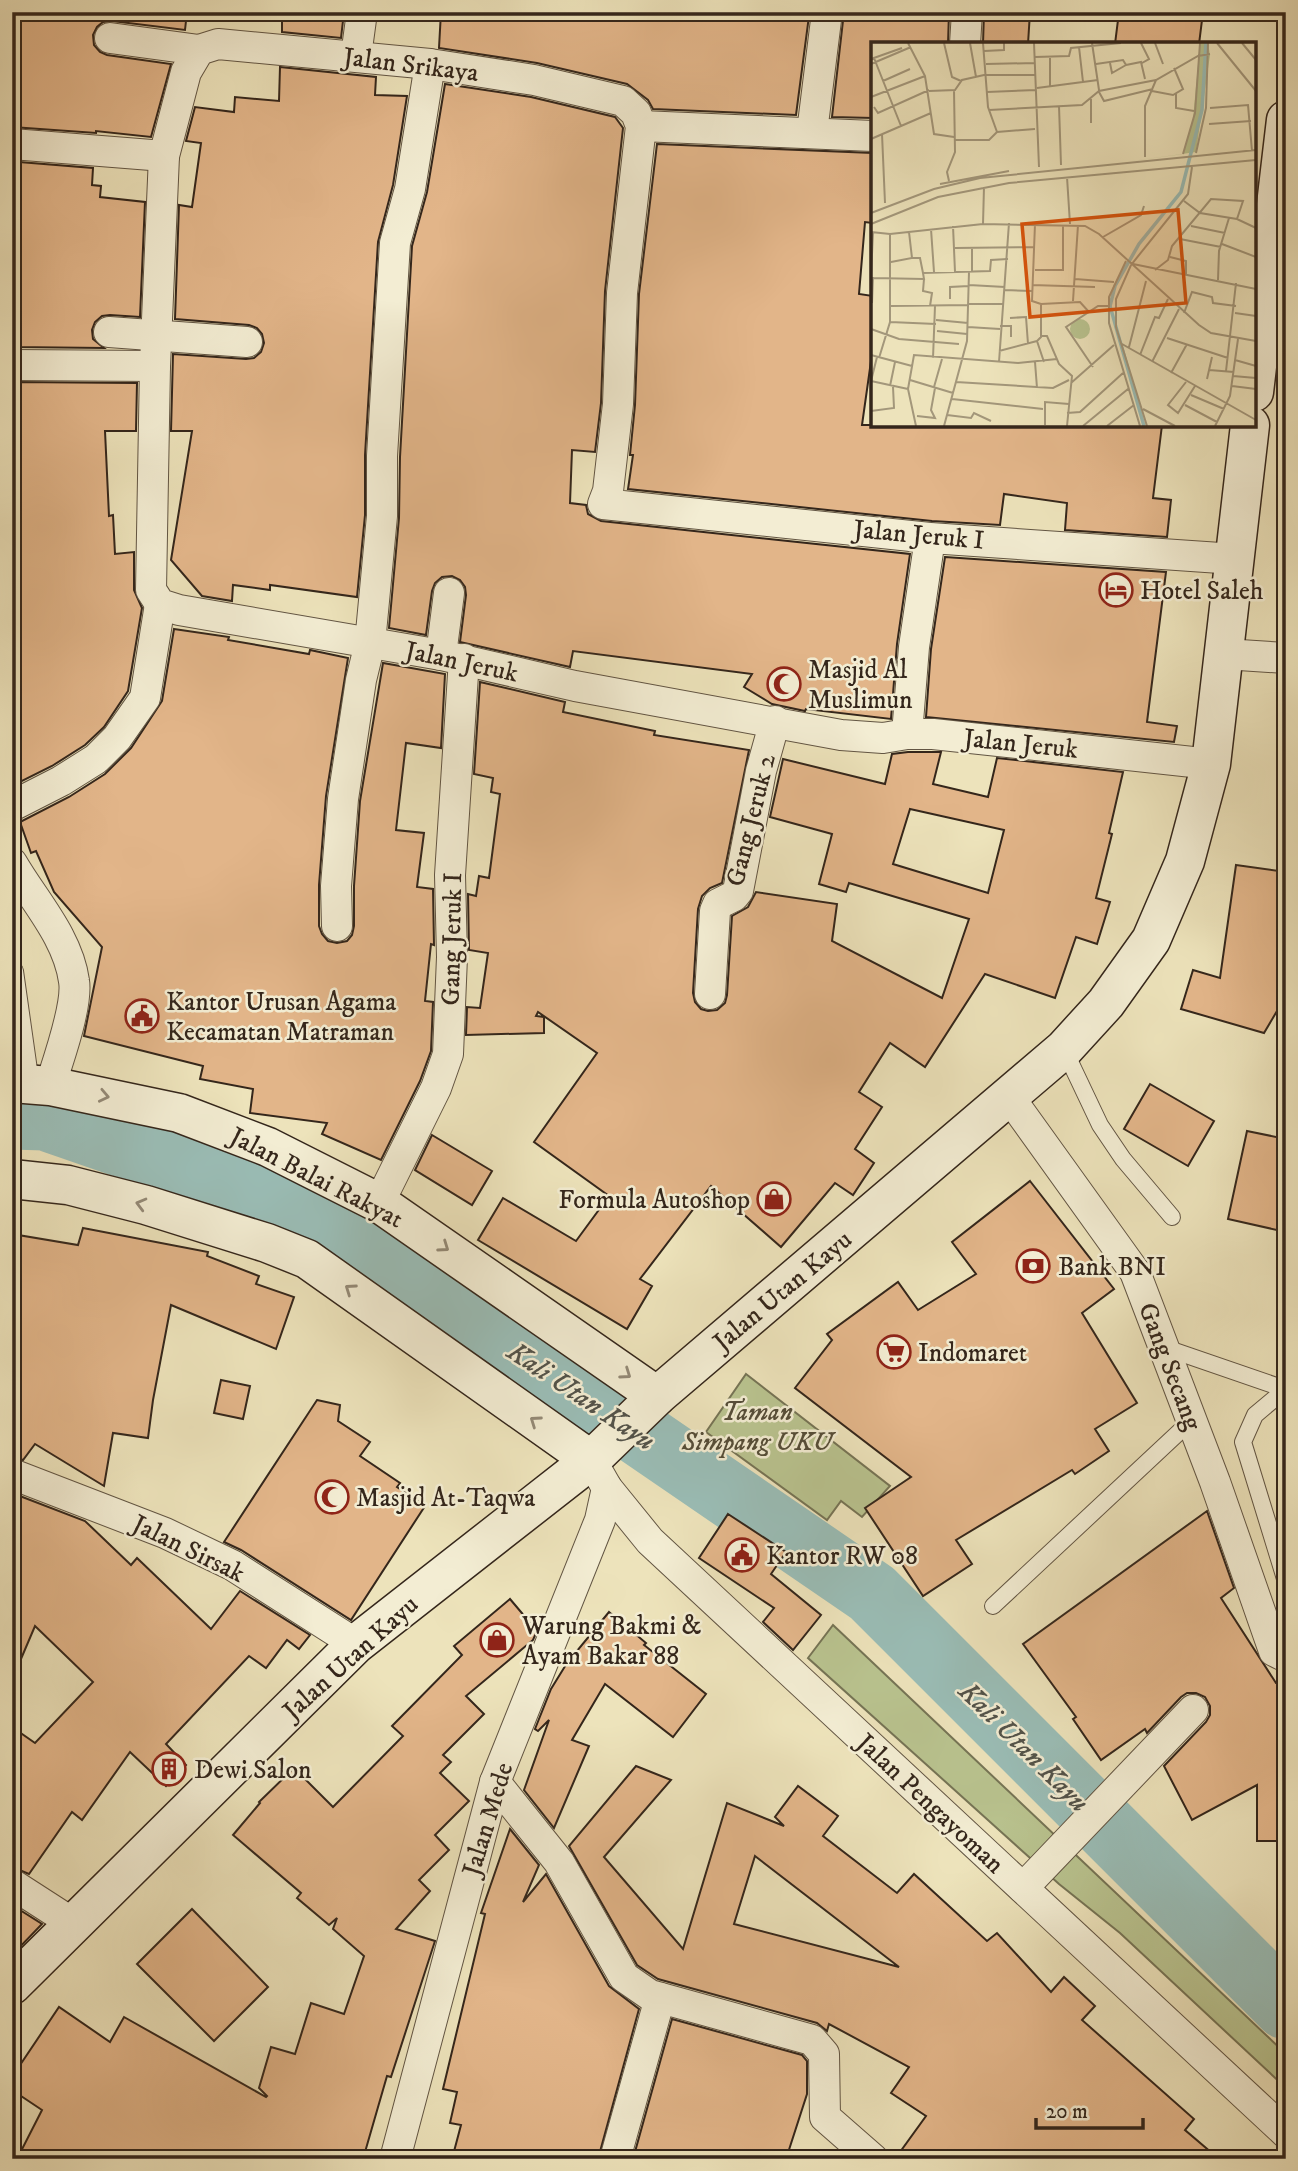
<svg xmlns="http://www.w3.org/2000/svg" width="1298" height="2171" font-family="'IM FELL DW Pica',serif">
<style>
.green{fill:#b9c38f;stroke:#767455;stroke-width:2}
.lines{fill:none;stroke-linecap:round;stroke-linejoin:round}
.river{stroke:#9abdb6;stroke-width:65}
.building{fill:#e2b589;stroke:#34261b;stroke-width:2;fill-rule:evenodd}
.lane-casing{stroke:#625543;stroke-width:18}
.street-casing{stroke:#625543;stroke-width:32}
.secondary-casing{stroke:#34261b;stroke-width:41}
.lane{stroke:#f3edd3;stroke-width:16}
.street{stroke:#f3edd3;stroke-width:30}
.secondary{stroke:#f3edd3;stroke-width:38}
.oneway{stroke:#948a77}
.labels{text-anchor:middle;stroke-width:5;stroke-linejoin:round;paint-order:stroke}
.street-label{font-size:26px;fill:#34261b;stroke:#f3edd3}
.poi-label{font-size:26px;fill:#34261b;stroke:#f3edd3;text-anchor:start}
.park-label{font-size:26px;font-style:italic;fill:#554d38;stroke:#f3edd3}
.water-label{font-size:28px;font-style:italic;fill:#53534a;stroke:#f3edd3}
.inset-river{fill:none;stroke:#9abdb6;stroke-width:3.5}
.inset-road{fill:none;stroke:#a3977b;stroke-width:2}
.view{fill:#d6540e;fill-opacity:0.15;stroke:#d6540e;stroke-width:3.5}
.inset-edge{fill:none;stroke:#34261b;stroke-width:3.5}
</style>
<rect width="100%" height="100%" fill="#ede3bb"/>
<filter id="stains"><feTurbulence type="fractalNoise" baseFrequency=".00286" numOctaves="4"/><feColorMatrix values="0 0 0 0 .2 0 0 0 0 .09 0 0 0 0 .02 0 0 0 .5 -.17"/></filter>
<radialGradient id="worn" r=".72"><stop offset=".6" stop-color="#630" stop-opacity="0"/><stop offset="1" stop-color="#630" stop-opacity=".3"/></radialGradient>
<g class="green">
<polygon points="746,1374 890,1486 862,1517 841,1501 827,1520 706,1432"/>
<polygon points="833,1625 1286,2054 1286,2088 1120,1933 1059,1884 808,1658"/>
</g>
<g class="lines">
<polyline class="river" points="12,1117 45,1118 316,1212 872,1593 1286,2007"/>
</g>
<g class="building">
<polygon points="12,12 187,12 185,30 112,21 103,22 97,27 93,35 94,45 100,52 107,55 171,64 151,137 96,131 96,133 12,127"/>
<polygon points="282,12 344,12 341,38 282,32"/>
<polygon points="441,12 774,12 809,16 796,115 653,109 648,100 627,84 537,63 439,48"/>
<polygon points="844,12 949,12 948,44 873,44 873,118 832,117"/>
<polygon points="984,12 1030,12 1028,44 983,44"/>
<polygon points="1119,12 1203,12 1199,44 1115,44"/>
<polygon points="280,67 376,77 375,95 407,96 393,185 378,242 365,455 365,515 357,597 270,585 270,590 233,585 232,601 202,596 171,560 192,431 171,431 173,354 246,359 254,358 261,352 264,343 262,334 257,328 249,325 175,319 179,205 192,207 201,143 186,141 195,107 234,112 235,97 279,101"/>
<polygon points="445,84 531,97 615,117 623,128 605,291 601,403 595,452 572,450 570,503 586,505 588,514 601,521 910,554 897,644 891,719 806,709 805,711 772,704 744,687 752,674 573,651 570,667 460,642 466,595 465,587 460,580 452,576 442,577 435,583 432,591 426,635 389,628 399,518 400,457 412,246 427,192"/>
<polygon points="657,144 873,153 873,223 865,222 859,294 873,296 873,347 862,425 1162,425 1153,498 1171,500 1167,537 1065,530 1067,503 1004,494 1000,525 932,521 628,489 633,455 630,455 635,405 639,294"/>
<polygon points="19,162 93,168 92,185 101,186 100,197 145,202 140,317 110,315 102,316 95,322 92,330 93,339 104,348 12,347 12,225"/>
<polygon points="12,382 137,383 136,431 105,431 109,516 113,515 115,554 134,552 134,590 142,608 128,691 104,727 85,745 52,766 12,786"/>
<polygon points="945,557 1166,572 1147,722 1177,726 1174,742 926,717 931,649"/>
<polygon points="174,629 229,637 228,640 309,654 310,650 348,658 326,796 319,885 319,926 322,934 328,941 337,943 347,941 352,935 354,926 354,886 360,801 383,663 445,674 441,748 406,743 396,830 424,833 417,887 433,889 434,945 431,944 425,1001 433,1002 431,1051 420,1081 381,1160 322,1134 327,1123 250,1113 253,1089 200,1079 203,1066 84,1036 102,947 54,892 36,851 31,853 20,822 69,797 105,774 131,748 162,701"/>
<path d="M480,682L565,702L563,712L655,731L654,735L749,750L722,883L710,888L702,896L698,909L693,993L695,1002L701,1009L708,1011L717,1010L725,1003L727,995L732,916L748,907L756,892L837,904L832,941L942,998L969,919L849,883L846,892L819,884L832,834L770,817L783,759L885,784L892,754L908,752H941L933,784L988,797L997,758L1123,772L1109,833L1112,834L1096,898L1110,902L1097,944L1076,937L1055,998L985,974L925,1067L890,1043L859,1092L882,1107L855,1149L874,1163L853,1195L835,1183L781,1247L711,1186L640,1279L652,1286L627,1329L478,1240L503,1198L576,1241L609,1196L534,1142L597,1053L538,1012L536,1016L544,1017V1033L466,1035L467,1007L480,1008L488,953L469,950L468,894L476,896L479,876L489,878L500,794L491,792L493,778L474,774ZM910,809L1004,830L988,893L893,864Z"/>
<polygon points="1236,865 1286,872 1286,1014 1277,1011 1264,1033 1181,1009 1193,970 1220,978"/>
<polygon points="1150,1084 1214,1121 1188,1166 1124,1129"/>
<polygon points="1247,1131 1286,1139 1286,1232 1228,1219"/>
<polygon points="432,1135 492,1171 472,1205 415,1170"/>
<polygon points="1030,1181 1114,1289 1082,1313 1137,1403 1095,1429 1109,1451 1075,1474 1072,1470 956,1540 972,1564 923,1596 865,1508 911,1477 795,1388 832,1340 827,1334 898,1282 918,1310 976,1274 952,1242"/>
<polygon points="83,1228 208,1252 207,1256 259,1276 256,1284 294,1297 276,1349 171,1305 153,1400 148,1438 113,1433 104,1486 35,1444 23,1460 12,1457 12,1234 78,1245"/>
<polygon points="221,1380 250,1386 243,1419 214,1413"/>
<polygon points="317,1400 340,1405 338,1421 370,1442 360,1456 400,1483 397,1487 425,1506 351,1620 241,1550 224,1542"/>
<polygon points="12,1493 85,1521 131,1565 137,1558 211,1629 240,1591 310,1635 299,1649 287,1640 266,1668 249,1656 166,1744 186,1765 166,1786 130,1752 82,1820 72,1812 29,1874 12,1867 12,1727 35,1743 93,1682 35,1626 12,1680"/>
<polygon points="1207,1511 1234,1588 1221,1598 1276,1683 1286,1683 1286,1841 1257,1841 1257,1785 1192,1820 1164,1766 1206,1722 1210,1715 1210,1706 1205,1697 1196,1693 1187,1693 1181,1697 1147,1733 1145,1729 1101,1760 1073,1719 1076,1717 1023,1644"/>
<polygon points="728,1514 786,1552 771,1574 821,1615 793,1650 763,1622 774,1608 699,1558"/>
<polygon points="510,1599 537,1631 533,1640 466,1696 484,1714 443,1755 451,1762 440,1773 469,1801 435,1835 449,1850 419,1880 430,1891 396,1929 435,1941 391,2077 387,2076 363,2159 17,2159 42,2110 12,2090 12,2077 59,2007 110,2042 124,2017 266,2097 267,2096 259,2088 271,2047 295,2054 311,2003 344,2014 364,1956 333,1929 337,1918 329,1925 297,1898 301,1893 233,1835 260,1803 259,1802 294,1768 333,1807 403,1736 392,1726 462,1655 454,1646"/>
<polygon points="609,1612 646,1643 644,1645 706,1694 673,1737 605,1684 572,1740 589,1746 554,1828 524,1790 549,1720 538,1731 535,1729 551,1689 567,1663"/>
<path d="M636,1766L671,1780L604,1857L683,1949L727,1803L784,1826L775,1817L798,1786L838,1816L823,1836L897,1893L914,1874L987,1941L997,1933L1051,1992L1064,1977L1095,2006L1082,2020L1194,2119L1185,2130L1219,2159H895L926,2116L891,2093L909,2067L829,2024L827,2031L817,2023L658,1979L637,1965L569,1846ZM755,1856L899,1967L734,1924Z"/>
<polygon points="510,1829 539,1865 523,1902 546,1874 609,1986 639,2009 598,2159 452,2159 461,2125 450,2123 457,2092 443,2089 485,1914 481,1913"/>
<polygon points="12,1905 42,1924 17,1950 12,1946"/>
<polygon points="192,1909 268,1987 214,2041 137,1964"/>
<polygon points="672,2019 802,2055 807,2061 807,2094 786,2159 633,2159"/>
</g>
<g class="lines">
<defs>
<g id="lane">
<polyline points="15,971 31,1084"/>
<polyline points="1064,1049 1100,1125 1123,1159 1172,1217"/>
<polyline points="1163,1347 1285,1389"/>
<polyline points="1286,1389 1255,1415 1243,1442 1286,1582"/>
<polyline points="993,1606 1192,1420"/>
</g>
<g id="street">
<polyline points="110,38 199,50"/>
<polyline points="965,44 967,12"/>
<polyline points="356,56 362,12"/>
<polyline points="641,126 873,136"/>
<polyline points="812,132 827,12"/>
<polyline points="12,144 164,156 186,72 199,50 218,44 430,64 534,80 623,101 636,113 641,126 622,293 618,404 608,491 603,504 930,538 1235,559"/>
<polyline points="164,156 155,366 151,590 160,604 179,610 441,655 575,686 841,735 883,738 907,734 933,734 1211,764"/>
<polyline points="109,332 247,342"/>
<polyline points="12,365 155,366"/>
<polyline points="1224,654 1286,658"/>
<polyline points="441,655 449,593"/>
<polyline points="907,734 914,647 930,538"/>
<polyline points="12,806 61,781 96,759 117,738 145,698 160,604"/>
<path d="M12,863C34,901 68,937 74,981C78,1005 58,1061 50,1086"/>
<polyline points="337,926 336,886 343,799 361,680 370,643 382,516 382,456 395,243 410,189 430,64"/>
<polyline points="710,994 715,911 718,904 734,896 738,891 761,771 775,721"/>
<polyline points="1010,1098 1135,1272 1215,1482 1274,1651 1286,1657"/>
<polyline points="379,1203 436,1088 448,1054 452,957 450,875 464,659"/>
<polyline points="591,1460 607,1488 650,1541 1286,2133"/>
<polyline points="12,1474 165,1533 232,1565 356,1644"/>
<polyline points="495,1782 559,1862 624,1977 650,1995 812,2040 824,2054 825,2117 873,2159"/>
<polyline points="12,1884 74,1924"/>
<polyline points="1023,1888 1193,1710"/>
<polyline points="395,2159 495,1782 600,1520 607,1488"/>
<polyline points="615,2159 660,1998"/>
</g>
<g id="secondary">
<polyline points="1254,392 1286,120"/>
<polyline points="12,1083 50,1086 179,1113 268,1147 379,1203 657,1396"/>
<polyline points="12,1179 68,1185 146,1205 267,1243 307,1259 591,1460"/>
<polyline points="12,1985 356,1644 591,1460 657,1396 1064,1049 1106,1003 1151,940 1185,861 1211,764 1250,425"/>
</g>
</defs>
<use href="#lane" class="lane-casing"/>
<use href="#street" class="street-casing"/>
<use href="#secondary" class="secondary-casing"/>
<use href="#lane" class="lane"/>
<use href="#street" class="street"/>
<use href="#secondary" class="secondary"/>
</g>
<defs><path id="oneway-chevron" d="M-2-3.5L2.5 0L-2 3.5" fill="none" stroke-width="1.6" stroke-linecap="round" stroke-linejoin="round" transform="scale(1.75)"/></defs>
<g class="oneway">
<use href="#oneway-chevron" transform="translate(104 1096) rotate(12)"/>
<use href="#oneway-chevron" transform="translate(141 1204) rotate(-165)"/>
<use href="#oneway-chevron" transform="translate(444 1247) rotate(35)"/>
<use href="#oneway-chevron" transform="translate(350 1289) rotate(-145)"/>
<use href="#oneway-chevron" transform="translate(626 1374) rotate(35)"/>
<use href="#oneway-chevron" transform="translate(535 1421) rotate(-145)"/>
</g>
<defs>
<symbol id="hotel-ring" viewBox="-11 -11 22 22"><circle r="9.5" fill="#f3edd3" stroke="#8f2418" stroke-width="1.5"/><path d="M-6-4.5h1.5V1H6V5H4.5V3h-9V5H-6ZM-4 0a1.8 1.8 0 1 1 3.6 0ZM.5 0V-2.5h3Q6-2.5 6 0Z" fill="#8f2418"/></symbol>
<symbol id="mosque-ring" viewBox="-11 -11 22 22"><circle r="9.5" fill="#f3edd3" stroke="#8f2418" stroke-width="1.5"/><path d="M3.5-4.9A6 6 0 1 0 3.5 4.9A5 5 0 1 1 3.5-4.9Z" fill="#8f2418"/></symbol>
<symbol id="civic-ring" viewBox="-11 -11 22 22"><circle r="9.5" fill="#f3edd3" stroke="#8f2418" stroke-width="1.5"/><path d="M-.6-6.5H3V-4.5H.6V-3L4-1V1h2V6H-6V1h2V-1L-.6-3ZM-1.2 2.5V6h2.4V2.5Z" fill="#8f2418"/></symbol>
<symbol id="shop-ring" viewBox="-11 -11 22 22"><circle r="9.5" fill="#f3edd3" stroke="#8f2418" stroke-width="1.5"/><path d="M-5-2.5h2.3a2.7 3.5 0 0 1 5.4 0H5L5.5 6h-11ZM-1.5-2.5h3a1.5 2.3 0 0 0-3 0Z" fill="#8f2418"/></symbol>
<symbol id="bank-ring" viewBox="-11 -11 22 22"><circle r="9.5" fill="#f3edd3" stroke="#8f2418" stroke-width="1.5"/><path d="M-6-4H6V4H-6ZM0-2.3a2.3 2.3 0 1 0 0 4.6a2.3 2.3 0 1 0 0-4.6Z" fill="#8f2418"/></symbol>
<symbol id="supermarket-ring" viewBox="-11 -11 22 22"><circle r="9.5" fill="#f3edd3" stroke="#8f2418" stroke-width="1.5"/><path d="M-6-5.5h2.5l.6 2H6L4.5 2H-2.5L-4.4-4H-6ZM-1.5 3.2a1.3 1.3 0 1 0 .1 0ZM3 3.2a1.3 1.3 0 1 0 .1 0Z" fill="#8f2418"/></symbol>
<symbol id="building-ring" viewBox="-11 -11 22 22"><circle r="9.5" fill="#f3edd3" stroke="#8f2418" stroke-width="1.5"/><path d="M-4-6H4V6H1V3H-1V6H-4ZM-2.5-4.3h1.7v1.8h-1.7ZM.8-4.3h1.7v1.8H.8ZM-2.5-1h1.7V.8h-1.7ZM.8-1h1.7V.8H.8Z" fill="#8f2418"/></symbol>
</defs>
<g fill-rule="evenodd">
<use href="#hotel-ring" x="1097" y="571" width="38" height="38"/>
<use href="#mosque-ring" x="765" y="665" width="38" height="38"/>
<use href="#civic-ring" x="123" y="997" width="38" height="38"/>
<use href="#shop-ring" x="755" y="1180" width="38" height="38"/>
<use href="#bank-ring" x="1014" y="1247" width="38" height="38"/>
<use href="#supermarket-ring" x="875" y="1333" width="38" height="38"/>
<use href="#mosque-ring" x="313" y="1478" width="38" height="38"/>
<use href="#civic-ring" x="723" y="1536" width="38" height="38"/>
<use href="#shop-ring" x="478" y="1621" width="38" height="38"/>
<use href="#building-ring" x="150" y="1750" width="38" height="38"/>
</g>
<g class="labels">
<g class="street-label">
<text transform="translate(411 64) rotate(7)" y="9">Jalan Srikaya</text>
<text transform="translate(919 534) rotate(5)" y="9">Jalan Jeruk I</text>
<text transform="translate(462 661) rotate(12)" y="9">Jalan Jeruk</text>
<text transform="translate(1021 743) rotate(6)" y="9">Jalan Jeruk</text>
<text transform="translate(750 820) rotate(-76)" y="9">Gang Jeruk 2</text>
<text transform="translate(451 939) rotate(-89)" y="9">Gang Jeruk I</text>
<text transform="translate(317 1177) rotate(27)" y="9">Jalan Balai Rakyat</text>
<text transform="translate(782 1290) rotate(-40)" y="9">Jalan Utan Kayu</text>
<text transform="translate(1171 1366) rotate(69)" y="9">Gang Secang</text>
<text transform="translate(189 1548) rotate(26)" y="9">Jalan Sirsak</text>
<text transform="translate(350 1657) rotate(-42)" y="9">Jalan Utan Kayu</text>
<text transform="translate(931 1803) rotate(43)" y="9">Jalan Pengayoman</text>
<text transform="translate(487 1819) rotate(-73)" y="9">Jalan Mede</text>
</g>
<g class="poi-label">
<text x="1140" y="599">Hotel Saleh</text>
<text x="808" y="678">Masjid Al<tspan x="808" dy="30">Muslimun</tspan></text>
<text x="166" y="1010">Kantor Urusan Agama<tspan x="166" dy="30">Kecamatan Matraman</tspan></text>
<text x="750" y="1208" text-anchor="end">Formula Autoshop</text>
<text x="1058" y="1275">Bank BNI</text>
<text x="918" y="1361">Indomaret</text>
<text x="356" y="1506">Masjid At-Taqwa</text>
<text x="766" y="1564">Kantor RW 08</text>
<text x="522" y="1634">Warung Bakmi &amp;<tspan x="522" dy="30">Ayam Bakar 88</tspan></text>
<text x="194" y="1778">Dewi Salon</text>
</g>
<g class="park-label">
<text x="757" y="1420">Taman<tspan x="757" dy="30">Simpang UKU</tspan></text>
</g>
<g class="water-label">
<text transform="translate(582 1395) rotate(34)" y="10">Kali Utan Kayu</text>
<text transform="translate(1025 1746) rotate(45)" y="10">Kali Utan Kayu</text>
</g>
</g>
<g transform="translate(871 42)">
<rect width="385" height="385" fill="#ede3bb"/>
<path d="M329,1H337L339,13L325,110L247,121L312,112L322,77ZM199 287a10 10 0 1 1 20 0a10 10 0 1 1-20 0Z" fill="#b9c38f"/>
<path class="inset-river" d="M273,384L239,264L244,244L268,202L310,150L331,68L335,1"/>
<path class="inset-road" d="M37,1L54,34L63,92L83,95M73,1L81,35L90,39M99,1L105,35M112,1L117,65L126,90M163,1L168,125M221,1L228,48M270,1L278,17L271,21M284,1L292,22M346,1L385,49M371,1L385,18M208,5L212,40M113,9L133,8V1M164,15L198,14L200,6L250,1M179,15V46M3,16L30,84M0,17L31,6M0,22L40,5M115,22L164,21M225,22L252,18L255,23L241,31L239,21M255,23L270,20L274,37M12,39L39,27M166,46L227,38M58,49L84,48L91,38L113,33H165M281,49L302,53L312,47L303,26M116,50L165,48M228,50L233,59L282,47M305,52V66L323,69M0,55L54,34M220,57V81M188,64L190,123M3,65L7,71L58,48M339,66L377,63L381,109M118,68L211,63L228,49L285,38L327,14L339,12M338,82L380,79M11,92L14,161M0,97L60,71M83,98H118L126,90L164,87M325,111L335,66L337,1M312,112L324,71L329,1M274,115V64L285,38M196,135L199,182M78,139L76,130L84,110L83,48M69,142L138,129M313,159L329,171L366,177L385,186M0,171L63,147L109,136L385,108M0,182L67,155L138,141L385,118M112,182L113,145M164,182L161,259L170,262V295L166,299L173,320M82,184L84,230M320,184L354,191M60,187L63,230M0,190L19,192L112,182L214,184L228,192L328,283L340,291L385,299M232,195L270,173L273,164M309,197L350,205M351,202L385,215M101,205V230M84,206L164,205M299,215L315,219V233M41,216H49L52,231M255,219L238,255V281L269,384M20,220L41,216L38,190M262,222L385,247M164,228H192V183M284,228L297,218L301,204L340,157L372,159L366,177M0,233L2,191M2,236L53,237L52,231L119,229L120,218L137,217M53,237L52,249L61,251L59,264M204,237L243,240M347,238L348,209L358,176M98,243L134,245M161,243L224,245M134,248L161,249M79,257V245L98,244M202,259L207,183M1,261L2,235M98,262H133M170,262L209,260L218,270M20,264L97,263M313,271L321,250L341,255L342,261L365,264M364,271L385,274M139,276L155,275L157,302M65,278L97,281M19,280L65,282M129,284H140V295M97,285L129,287M0,287L28,297L88,302M66,289L96,292M171,294H176L188,322L201,334L196,384M296,296L357,316M251,302L385,378M258,305L275,239M128,309L166,299M0,313L41,324M269,313L284,275L288,276L297,257M8,316L19,280V192M62,316L64,264M364,318L385,324M128,320L138,181M164,320L166,346M281,320L308,267M222,325L195,285L227,264H237M338,328L363,330M355,329L365,241M300,331L316,302M362,334L385,336M336,337L341,315M39,338L82,351M0,339L37,347M0,339L6,315M85,340L182,346L198,338M315,340L297,363L307,371L324,344M200,341L243,303M19,344L24,320M361,344L385,347M63,345L71,317M320,353L353,367M81,357L172,367M314,363L346,380M272,367L304,384M0,369L23,366L22,345M196,371L209,370L252,331M76,373L100,376L103,371L120,379M46,374L64,376L60,368L64,346M174,383V360L198,362M45,384L37,347L43,313L147,321L186,317M73,384L96,299L98,230M212,384L257,347M236,384L263,363M276,384L245,285V257L260,223L317,152L321,125M344,384L359,354L367,297"/>
<path class="view" d="M307,168L315,261L159,275L151,182Z"/>
<rect width="385" height="385" class="inset-edge"/>
</g>
<rect width="1298" height="2171" fill="none" stroke="#ede3bb" stroke-width="42"/>
<rect x="14" y="14" width="1270" height="2143" fill="none" stroke="#34261b" stroke-width="3.5"/>
<rect x="21" y="21" width="1256" height="2129" fill="none" stroke="#34261b" stroke-width="2"/>
<path d="M1036 2118v10h107v-10" fill="none" stroke="#34261b" stroke-width="3.5"/>
<text x="1046" y="2118" font-size="21" fill="#34261b" stroke="#f3edd3" stroke-width="5" paint-order="stroke">20 m</text>
<rect width="100%" height="100%" filter="url(#stains)"/>
<rect width="100%" height="100%" fill="url(#worn)"/>
</svg>
